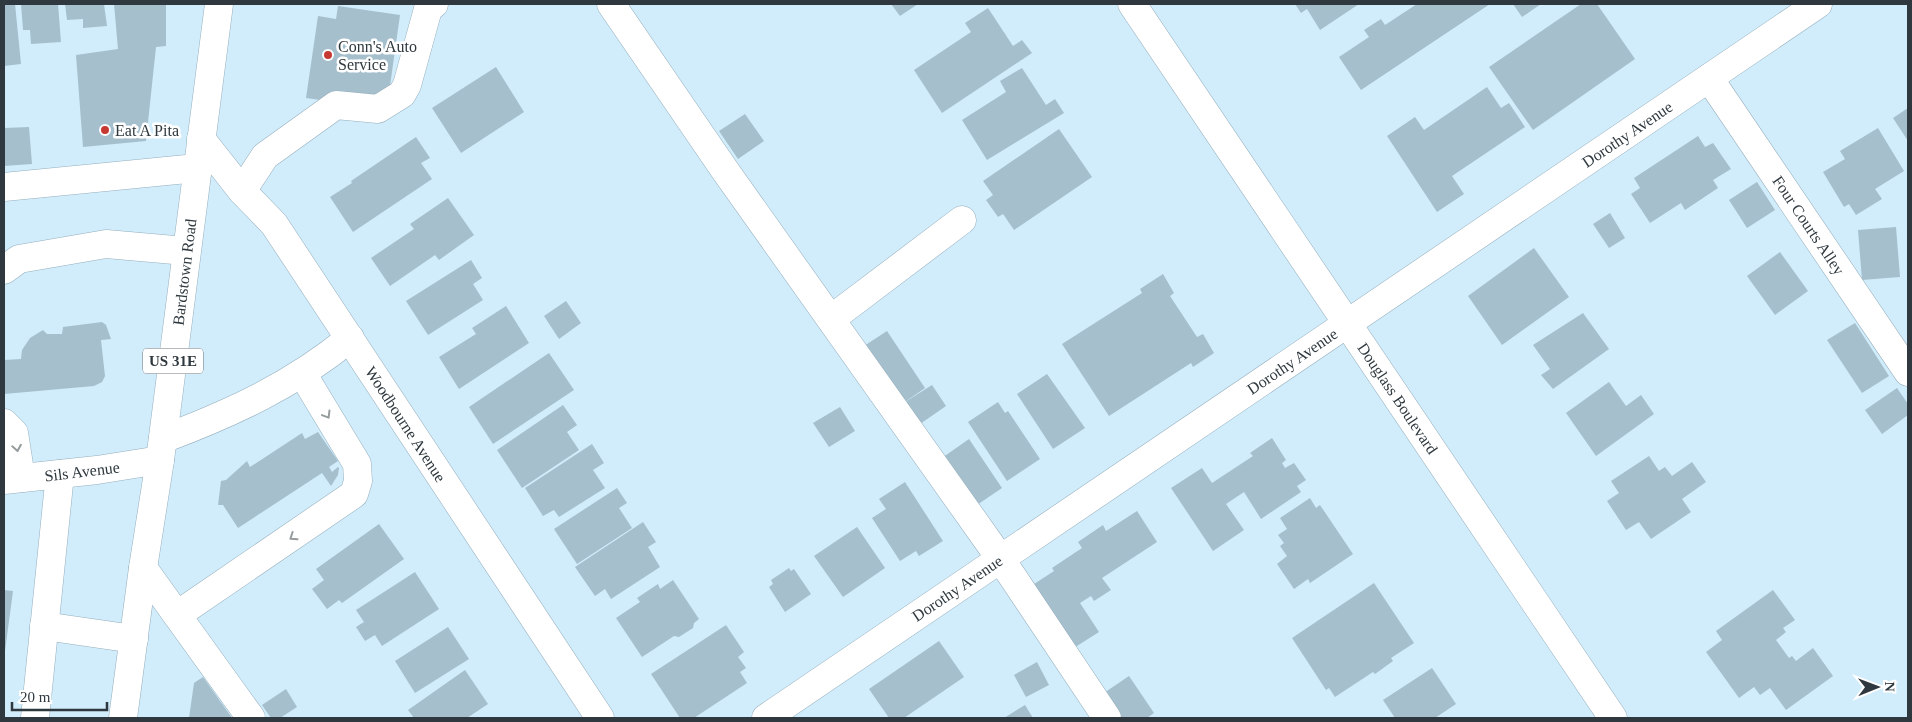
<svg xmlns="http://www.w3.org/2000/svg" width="1912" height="722" font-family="'Times New Roman',serif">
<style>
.building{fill:#a5bfcd}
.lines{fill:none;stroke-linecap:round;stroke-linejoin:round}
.minor-casing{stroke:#95afbd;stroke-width:29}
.major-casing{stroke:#95afbd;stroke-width:29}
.minor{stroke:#fff;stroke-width:28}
.major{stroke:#fff;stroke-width:28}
.oneway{stroke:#969c9e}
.poi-dot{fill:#c63832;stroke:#fff;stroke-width:2}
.labels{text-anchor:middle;stroke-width:5;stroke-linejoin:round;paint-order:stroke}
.shield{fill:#fff;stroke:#6d7478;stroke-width:1}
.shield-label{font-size:15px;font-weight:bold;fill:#2e383e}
.poi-label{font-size:16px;fill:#2e383e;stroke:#fff;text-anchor:start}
.street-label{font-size:16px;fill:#2e383e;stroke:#fff}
</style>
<rect width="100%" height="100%" fill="#d1ecfb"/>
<g class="building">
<polygon points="4,4 15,4 21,64 4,66"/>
<polygon points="21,4 58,4 61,42 31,44 30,30 23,30"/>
<polygon points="65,4 104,4 107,26 83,28 83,19 67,20"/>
<polygon points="114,4 166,4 166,46 156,47 146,141 83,147 76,55 118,49"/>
<polygon points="891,4 918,4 900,16"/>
<polygon points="1295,4 1359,4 1320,30 1307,9 1301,13"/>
<polygon points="1417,4 1490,4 1361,90 1339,57 1369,37 1364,30 1381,19 1385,25"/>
<polygon points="1513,4 1541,4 1522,17"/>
<polygon points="1581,4 1597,4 1635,59 1533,130 1489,67"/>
<polygon points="338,6 400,15 389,93 358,105 306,98 318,16 336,19"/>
<polygon points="988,8 1013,46 1022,40 1032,53 942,113 914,70 971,32 965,23"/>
<polygon points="496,67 524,112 461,153 432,108"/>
<polygon points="1022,68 1046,105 1055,99 1064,113 987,160 962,120 1006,92 1000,81"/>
<polygon points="1487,87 1501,108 1509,103 1525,127 1452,176 1464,194 1437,212 1387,136 1415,117 1424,130"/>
<polygon points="1908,108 1908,141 1893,118"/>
<polygon points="745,114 764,141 738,159 719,131"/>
<polygon points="29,127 32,164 4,166 4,128"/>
<polygon points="1878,128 1904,171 1875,189 1882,199 1856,215 1849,204 1844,207 1823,172 1845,159 1840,151"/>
<polygon points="1059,129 1092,177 1014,230 1003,214 998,217 986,200 993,195 983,181"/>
<polygon points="1698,136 1705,147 1713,143 1731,169 1713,180 1718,188 1685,210 1681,203 1650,223 1631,194 1640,188 1634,178"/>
<polygon points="416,137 430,158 421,163 432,179 353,232 330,197 352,183 351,181"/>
<polygon points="1757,182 1775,210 1747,228 1729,200"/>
<polygon points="448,198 474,235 439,260 435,255 390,286 371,258 414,229 410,224"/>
<polygon points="1610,213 1625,238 1609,248 1593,224"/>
<polygon points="1896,227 1900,277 1862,280 1858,230"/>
<polygon points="1534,248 1569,297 1502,345 1468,296"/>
<polygon points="1780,252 1808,291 1775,315 1747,276"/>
<polygon points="471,260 482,278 473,284 483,300 428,335 406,301"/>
<polygon points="1163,274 1174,293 1170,296 1197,337 1203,334 1214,353 1193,367 1191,363 1109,416 1062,344 1142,293 1140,289"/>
<polygon points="566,301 581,323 559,339 544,316"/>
<polygon points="506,306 529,343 459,389 439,357 476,334 472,328"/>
<polygon points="1583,313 1609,349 1553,389 1541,375 1550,369 1533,345"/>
<polygon points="102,322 106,325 111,339 101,340 105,376 102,382 94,386 4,394 4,360 21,359 22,350 30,338 43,330 47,334 62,334 63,327"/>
<polygon points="1855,323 1889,376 1862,393 1827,340"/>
<polygon points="887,331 925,388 902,404 864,346"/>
<polygon points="549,353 574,390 493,444 469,407"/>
<polygon points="1047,374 1085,428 1053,449 1017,394"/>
<polygon points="1609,382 1626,406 1641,395 1654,414 1596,456 1566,413"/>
<polygon points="932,385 946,406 920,424 905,402"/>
<polygon points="1897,388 1908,404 1908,415 1882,434 1865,410"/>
<polygon points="998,402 1005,413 1008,411 1040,459 1007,481 968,422"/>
<polygon points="563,405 577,425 567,432 579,450 522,488 497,450"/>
<polygon points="840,407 855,431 829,447 813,423"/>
<polygon points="318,432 338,461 329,467 332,472 338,467 339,468 338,475 331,486 322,473 238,528 223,505 218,505 221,481 226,480 247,461 250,467 302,433 305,439"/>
<polygon points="1272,438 1286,460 1282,463 1285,468 1294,463 1306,480 1297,486 1301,492 1261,519 1244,492 1226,504 1244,530 1213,551 1171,488 1202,468 1212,483 1253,456 1250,453"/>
<polygon points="969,439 1002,488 971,509 939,460"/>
<polygon points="592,444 604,463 593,470 605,488 559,517 554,510 543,516 525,488"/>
<polygon points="1649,456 1659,471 1665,467 1672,476 1692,462 1706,482 1682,499 1691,512 1651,539 1639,522 1626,530 1607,501 1619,493 1611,481"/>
<polygon points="905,482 943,541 919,556 916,551 900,561 872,518 886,509 879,499"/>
<polygon points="617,488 627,503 619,508 632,528 577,564 554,529"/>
<polygon points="1310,498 1316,508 1320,505 1353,554 1310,583 1308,579 1294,589 1277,564 1287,556 1280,546 1284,543 1278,535 1287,529 1280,518"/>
<polygon points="1137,511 1157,542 1102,578 1111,590 1094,601 1091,596 1080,603 1099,632 1069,651 1028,588 1054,571 1052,568 1082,548 1078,542 1103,525 1106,531"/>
<polygon points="643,522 656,542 648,547 660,567 611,599 605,589 595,596 575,567"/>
<polygon points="379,524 404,559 342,603 339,600 327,609 312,589 324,580 316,569"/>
<polygon points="857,527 885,568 843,597 814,556"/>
<polygon points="789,568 791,571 794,569 811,594 785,612 769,587 773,584 771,580"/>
<polygon points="415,572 439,609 382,646 375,635 365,641 356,627 364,622 356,610"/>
<polygon points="673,580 699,619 694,623 693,628 679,637 674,636 642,657 616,618 640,602 637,598 658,584 660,589"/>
<polygon points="1374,583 1414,643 1391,658 1393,661 1375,674 1373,672 1335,697 1329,688 1326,690 1292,638"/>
<polygon points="4,590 13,591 5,651 4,650"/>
<polygon points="1773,590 1795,620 1783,628 1786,632 1776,640 1789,658 1792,656 1796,661 1813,648 1833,676 1786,710 1770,688 1760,695 1754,687 1739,698 1706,652 1722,640 1716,631"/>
<polygon points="726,625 744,652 738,657 746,668 740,672 747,683 694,718 680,718 651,674"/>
<polygon points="448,627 469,659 415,693 395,661"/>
<polygon points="939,641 964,677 904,718 889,718 869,689"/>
<polygon points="1037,662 1049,685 1026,697 1014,675"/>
<polygon points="1432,668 1456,704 1435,718 1395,718 1383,700"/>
<polygon points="465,670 488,704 467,718 414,718 408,710"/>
<polygon points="1129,676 1154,713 1147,718 1117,718 1101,695"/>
<polygon points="203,677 232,718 189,718 194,683"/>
<polygon points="286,689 297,707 280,718 271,718 262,705"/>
<polygon points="1025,705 1033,718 1004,718"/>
</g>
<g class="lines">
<defs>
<g id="minor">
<polyline points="611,4 724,169 1000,558 1107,718"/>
<polyline points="1132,4 1613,718"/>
<polyline points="1709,78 1908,372"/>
<polyline points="201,139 242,191 274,224 600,718"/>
<polyline points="4,187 197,168"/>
<polyline points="242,191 265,156 336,105 378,109 402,94 407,85 428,9 434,4"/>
<polyline points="4,270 19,259 106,244 186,251"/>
<polyline points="831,319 962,220"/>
<polyline points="4,423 14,433 21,478"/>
<path d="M163,439C232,413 293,385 350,338"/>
<polyline points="4,480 97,470 160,460"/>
<polyline points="143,568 251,718"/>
<polyline points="177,615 354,494 358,481 357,464 302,373"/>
<polyline points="44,626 134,639"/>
<polyline points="35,718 60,474"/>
<polyline points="766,718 1818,4"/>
</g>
<polyline id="major" points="123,718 143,568 160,460 219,4"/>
</defs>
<use href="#minor" class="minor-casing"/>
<use href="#major" class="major-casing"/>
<use href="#minor" class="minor"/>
<use href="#major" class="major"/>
</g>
<defs><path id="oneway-chevron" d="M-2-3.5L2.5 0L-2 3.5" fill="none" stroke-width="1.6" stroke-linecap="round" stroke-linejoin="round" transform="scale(1.25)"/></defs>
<g class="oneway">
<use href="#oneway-chevron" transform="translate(327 415) rotate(59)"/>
<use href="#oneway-chevron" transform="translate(17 448) rotate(80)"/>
<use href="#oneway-chevron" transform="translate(293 537) rotate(146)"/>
</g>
<g class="poi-dot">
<circle cx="328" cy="55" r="5"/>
<circle cx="105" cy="130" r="5"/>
</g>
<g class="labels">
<rect class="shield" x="143" y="348.5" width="60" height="25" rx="4"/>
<g class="shield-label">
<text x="173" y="366">US 31E</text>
</g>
<g class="poi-label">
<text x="338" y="52">Conn's Auto<tspan x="338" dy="18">Service</tspan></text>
<text x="115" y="136">Eat A Pita</text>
</g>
<g class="street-label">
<text transform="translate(1627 134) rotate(-34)" y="6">Dorothy Avenue</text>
<text transform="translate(1809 225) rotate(56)" y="6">Four Courts Alley</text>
<text transform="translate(184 272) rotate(-83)" y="6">Bardstown Road</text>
<text transform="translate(1292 361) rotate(-34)" y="6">Dorothy Avenue</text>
<text transform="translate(1398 398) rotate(56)" y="6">Douglass Boulevard</text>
<text transform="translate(406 424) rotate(57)" y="6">Woodbourne Avenue</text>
<text transform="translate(82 471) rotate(-7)" y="6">Sils Avenue</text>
<text transform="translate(957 588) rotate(-34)" y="6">Dorothy Avenue</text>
</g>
</g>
<rect width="1912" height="722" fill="none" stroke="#2e383e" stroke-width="10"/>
<g transform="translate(1877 687) rotate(89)" stroke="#ffffff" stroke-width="4" paint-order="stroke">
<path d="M0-4L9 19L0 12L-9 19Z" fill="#2e383e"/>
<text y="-8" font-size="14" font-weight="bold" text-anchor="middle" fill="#2e383e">N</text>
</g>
<path d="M12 702v8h95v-8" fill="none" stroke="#2e383e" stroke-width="2.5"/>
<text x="20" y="702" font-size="15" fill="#2e383e" stroke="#ffffff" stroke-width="4" paint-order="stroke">20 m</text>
</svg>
